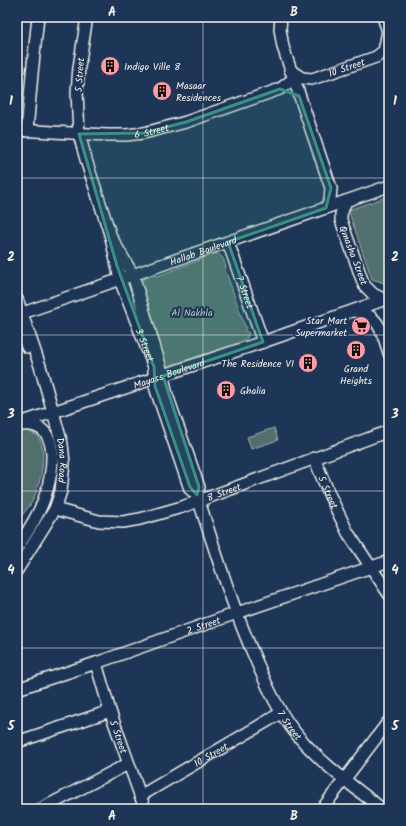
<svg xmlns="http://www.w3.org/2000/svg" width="406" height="826" font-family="Kalam,sans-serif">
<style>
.green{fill:#516f6d;stroke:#a2b0aa}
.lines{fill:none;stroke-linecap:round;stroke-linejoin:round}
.minor-casing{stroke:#f4f1e8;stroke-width:14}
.minor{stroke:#1d3557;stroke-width:11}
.marked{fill:#3d8f86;fill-opacity:0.2;stroke:#3d8f86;stroke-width:3;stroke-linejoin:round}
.grid{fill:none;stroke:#f4f1e8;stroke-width:1;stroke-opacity:0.55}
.labels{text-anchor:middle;stroke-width:4;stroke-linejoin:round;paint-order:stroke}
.poi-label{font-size:10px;fill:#f4f1e8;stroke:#1d3557;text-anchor:start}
.street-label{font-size:10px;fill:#f4f1e8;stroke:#1d3557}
.park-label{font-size:10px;fill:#bbc4bd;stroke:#1d3557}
.neatline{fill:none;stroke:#f4f1e8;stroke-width:1.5}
.grid-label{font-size:13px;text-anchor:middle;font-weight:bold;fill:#f4f1e8}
</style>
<rect width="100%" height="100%" fill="#1d3557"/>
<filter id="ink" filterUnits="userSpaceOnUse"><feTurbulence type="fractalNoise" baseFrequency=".025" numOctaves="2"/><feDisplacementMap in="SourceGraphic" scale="8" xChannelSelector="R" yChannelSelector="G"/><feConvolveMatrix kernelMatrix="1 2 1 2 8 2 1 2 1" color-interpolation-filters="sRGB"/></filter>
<g filter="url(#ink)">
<g class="green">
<polygon points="389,196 389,284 387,284 372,279 348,210"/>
<path d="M215,253C223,255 224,260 226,267L225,269L245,326L247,327L245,330V331L249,333L247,338L242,342L165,367L140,281L152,275L157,276L200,260L203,256Z"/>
<polygon points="274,428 278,440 251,449 247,437"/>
<path d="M26,430C31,432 36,434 39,438C48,453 40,487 32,502C28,509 22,515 17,521V432Z"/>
</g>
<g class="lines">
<defs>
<g id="minor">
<path id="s1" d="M87,17L79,67L77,92L79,134L87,163L111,237L120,280L154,367V382L156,390L190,489L197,495"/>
<polyline points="281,17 280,29 283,47 331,188 330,200 326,208"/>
<polyline points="383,17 389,34"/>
<path id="s2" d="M290,70L302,78L312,79L376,57L384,51L388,31"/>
<path id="s3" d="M17,130L107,135H126L144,133L186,122L280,89L293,79"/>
<polyline points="27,131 32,74 38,17"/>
<polyline points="346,201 341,214 341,220 364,285 373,294 385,300"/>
<path id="s4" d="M111,237L133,275L162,372L167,395L199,487L197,495C215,550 232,606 255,658C267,686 279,714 299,737C323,765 353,786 382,809"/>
<path id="s5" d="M228,242L263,342"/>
<path id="s6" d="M17,299L40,366L53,412L62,444L64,463L61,491L55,509L17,570"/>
<path d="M353,311C379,313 382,332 389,353"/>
<path id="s7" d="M17,315L389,186"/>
<polyline points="17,329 23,336 27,347"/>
<path id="s8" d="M17,424L263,342L389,298"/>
<path id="s9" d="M314,458L330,496L348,533L389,594"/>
<path id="s10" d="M55,509L99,521L123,522L140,519L182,507L389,431"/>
<path d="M17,548C27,532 38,517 44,499C53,475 63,421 22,425"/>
<path id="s11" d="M96,663L110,711L145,809"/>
<path id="s12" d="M17,689L96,663L237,613L389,561"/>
<polyline points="17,742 110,711"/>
<path id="s13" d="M140,796L281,713"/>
<polyline points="41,809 128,764"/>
<polyline points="322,809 389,721"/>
</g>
</defs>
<use href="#minor" class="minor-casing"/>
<use href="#minor" class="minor"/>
</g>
</g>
<path class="marked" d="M280,89L299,96L331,188L326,208L228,242L263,342L163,376L199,487L197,495L190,487L155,386L154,367L117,266L79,134L144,133L186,122Z"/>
<path class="grid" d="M203,17V809M17,178H389M17,335H389M17,491H389M17,648H389"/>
<defs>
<symbol id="building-disc" viewBox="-11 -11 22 22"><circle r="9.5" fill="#ff9aa2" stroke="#1d3557"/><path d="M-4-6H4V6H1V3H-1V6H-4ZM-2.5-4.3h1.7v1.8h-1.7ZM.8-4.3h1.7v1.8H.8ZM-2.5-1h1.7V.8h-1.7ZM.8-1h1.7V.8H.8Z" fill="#111"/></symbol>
<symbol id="supermarket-disc" viewBox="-11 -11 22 22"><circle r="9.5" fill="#ff9aa2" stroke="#1d3557"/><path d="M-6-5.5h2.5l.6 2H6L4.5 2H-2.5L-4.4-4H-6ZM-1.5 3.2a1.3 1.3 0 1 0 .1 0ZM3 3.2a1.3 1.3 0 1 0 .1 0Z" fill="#111"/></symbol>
</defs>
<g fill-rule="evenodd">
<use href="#building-disc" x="99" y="55" width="22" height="22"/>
<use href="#building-disc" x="151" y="80" width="22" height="22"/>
<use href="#supermarket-disc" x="350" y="315" width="22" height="22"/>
<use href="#building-disc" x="345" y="339" width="22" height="22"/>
<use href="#building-disc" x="297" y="352" width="22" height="22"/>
<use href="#building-disc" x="215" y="379" width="22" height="22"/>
</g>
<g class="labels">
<g class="poi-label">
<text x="124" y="70">Indigo Ville 8</text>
<text x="176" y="89">Masaar<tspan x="176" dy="12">Residences</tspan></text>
<text x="347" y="324" text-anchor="end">Star Mart<tspan x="347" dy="12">Supermarket</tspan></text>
<text x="294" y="367" text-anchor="end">The Residence VI</text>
<text x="356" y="372" text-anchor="middle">Grand<tspan x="356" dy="12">Heights</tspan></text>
<text x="240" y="394">Ghalia</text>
</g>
<g class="street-label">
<text dy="4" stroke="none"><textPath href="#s2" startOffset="61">10 Street</textPath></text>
<text transform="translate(79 75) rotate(-86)" y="4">5 Street</text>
<text dy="4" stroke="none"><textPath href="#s3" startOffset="135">6 Street</textPath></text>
<text dy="4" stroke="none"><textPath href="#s7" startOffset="197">Hallab Boulevard</textPath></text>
<text transform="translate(354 255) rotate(69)" y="4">Qmasha Street</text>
<text dy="4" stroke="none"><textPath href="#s5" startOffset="53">7 Street</textPath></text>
<text dy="4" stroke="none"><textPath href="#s1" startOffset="339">3 Street</textPath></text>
<text dy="4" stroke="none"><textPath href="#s8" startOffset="160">Mayass Boulevard</textPath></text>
<text dy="4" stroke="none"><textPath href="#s6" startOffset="168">Dana Road</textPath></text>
<text dy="4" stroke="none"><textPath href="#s10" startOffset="175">8 Street</textPath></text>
<text dy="4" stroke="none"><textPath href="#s9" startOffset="37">5 Street</textPath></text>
<text dy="4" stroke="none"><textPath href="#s12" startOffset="197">2 Street</textPath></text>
<text dy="4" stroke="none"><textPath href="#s4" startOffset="523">7 Street</textPath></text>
<text dy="4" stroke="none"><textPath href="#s11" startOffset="77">5 Street</textPath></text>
<text dy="4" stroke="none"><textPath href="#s13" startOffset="82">10 Street</textPath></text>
</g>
<g class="park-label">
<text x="192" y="316">Al Nakhla</text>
</g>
</g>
<rect width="406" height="826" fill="none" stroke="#1d3557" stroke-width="44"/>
<rect x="22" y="22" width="362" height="782" class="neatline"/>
<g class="grid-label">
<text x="112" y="16">A</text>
<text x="294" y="16">B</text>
<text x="11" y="105">1</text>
<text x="395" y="105">1</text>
<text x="11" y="261">2</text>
<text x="395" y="261">2</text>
<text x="11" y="418">3</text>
<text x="395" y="418">3</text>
<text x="11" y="574">4</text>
<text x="395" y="574">4</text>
<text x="11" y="730">5</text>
<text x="395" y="730">5</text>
<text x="112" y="820">A</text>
<text x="294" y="820">B</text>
</g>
</svg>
